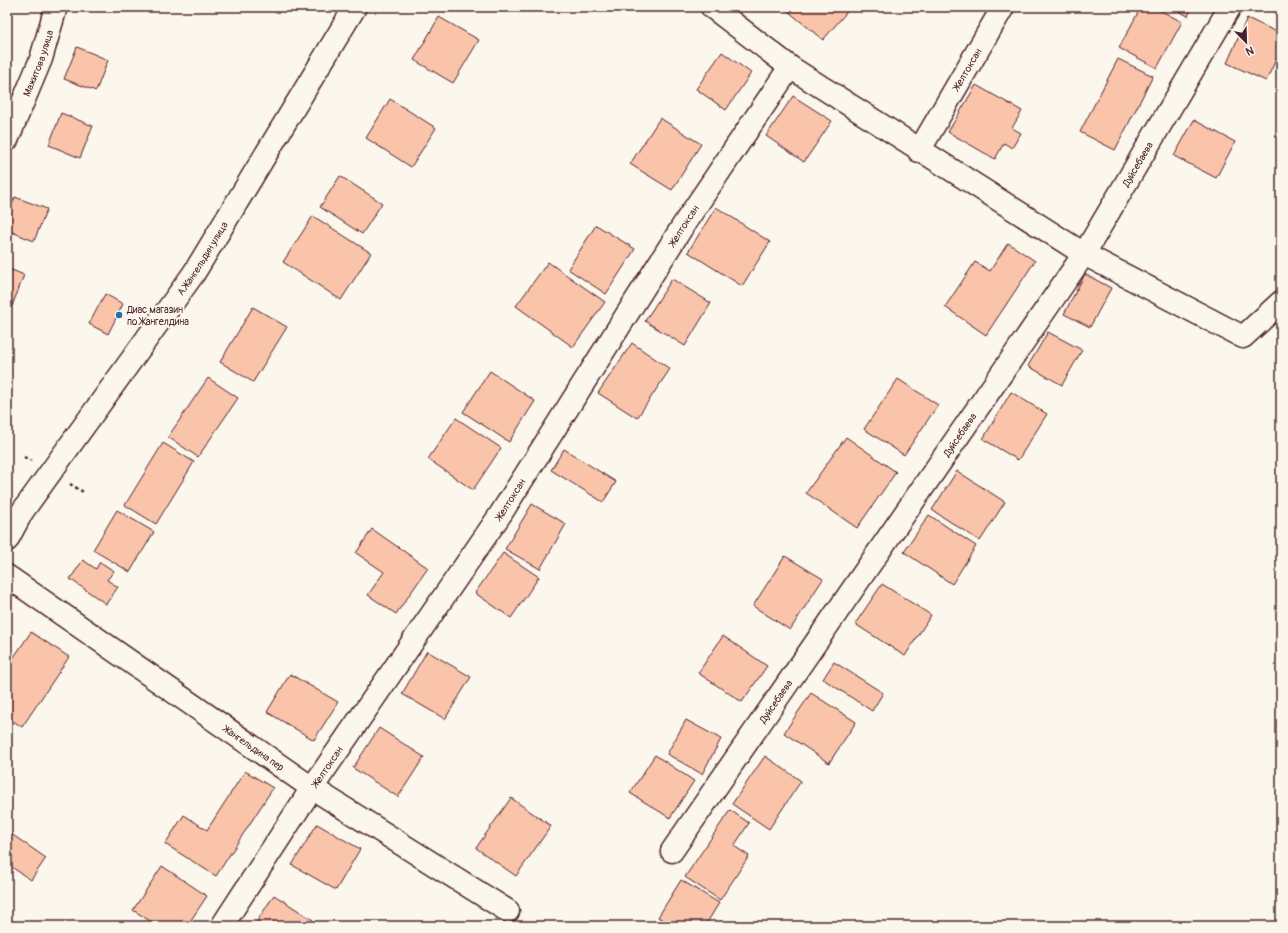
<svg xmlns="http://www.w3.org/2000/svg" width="1288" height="933" font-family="Pangolin,sans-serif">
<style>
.building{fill:#f9c4aa;stroke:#4a1f2b}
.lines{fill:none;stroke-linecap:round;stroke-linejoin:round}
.minor-casing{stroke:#4a1f2b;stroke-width:25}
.path{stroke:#4a1f2b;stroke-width:2.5;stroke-dasharray:3 3;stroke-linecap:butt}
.minor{stroke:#fbf7ec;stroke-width:22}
.poi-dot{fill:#1f6fb2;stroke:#fbf7ec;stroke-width:1.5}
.labels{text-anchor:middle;stroke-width:4;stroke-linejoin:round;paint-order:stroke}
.street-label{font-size:10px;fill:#4a1f2b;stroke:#fbf7ec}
.poi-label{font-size:10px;fill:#4a1f2b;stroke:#fbf7ec;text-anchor:start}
</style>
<rect width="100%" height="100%" fill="#fbf7ec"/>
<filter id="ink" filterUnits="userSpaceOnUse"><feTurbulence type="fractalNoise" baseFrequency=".025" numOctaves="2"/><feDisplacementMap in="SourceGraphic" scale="8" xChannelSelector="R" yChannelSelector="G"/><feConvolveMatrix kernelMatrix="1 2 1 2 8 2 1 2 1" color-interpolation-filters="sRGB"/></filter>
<g filter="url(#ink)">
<g class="building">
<polygon points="783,7 851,7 823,40"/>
<polygon points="1141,7 1154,7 1182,22 1157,68 1119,48"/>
<polygon points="1171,7 1192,7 1188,16"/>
<polygon points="439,17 479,40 453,83 414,60"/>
<polygon points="1247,18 1281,34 1281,49 1266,81 1227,63"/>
<polygon points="77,47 108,60 96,91 64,79"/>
<polygon points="722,52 751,73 726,110 696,89"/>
<polygon points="1118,59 1153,76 1115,150 1080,132"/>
<polygon points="976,85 1022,111 1012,128 1021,133 1012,148 1004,143 995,159 948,132"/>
<polygon points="793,96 832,121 804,162 766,136"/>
<polygon points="390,99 436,128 411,167 366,138"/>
<polygon points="61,113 93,126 80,158 49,145"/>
<polygon points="660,118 701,144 672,190 630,164"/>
<polygon points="1194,120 1235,142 1216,178 1174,156"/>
<polygon points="340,176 382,203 362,234 320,207"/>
<polygon points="15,197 47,209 34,241 7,230 7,216"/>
<polygon points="716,207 770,242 742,286 688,252"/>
<polygon points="313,216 371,253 341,300 283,262"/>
<polygon points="596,225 635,249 606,294 568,269"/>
<polygon points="1008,243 1035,261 986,335 945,307 975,262 990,271"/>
<polygon points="548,262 605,302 573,347 516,306"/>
<polygon points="7,268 24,275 12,306 7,304"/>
<polygon points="1085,274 1111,288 1090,327 1064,314"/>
<polygon points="672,279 711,303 685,346 645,321"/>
<polygon points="105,294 123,304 108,334 89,324"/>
<polygon points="253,307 287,327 253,382 220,362"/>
<polygon points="1048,332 1082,350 1062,385 1028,366"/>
<polygon points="632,343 670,369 637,418 598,393"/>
<polygon points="490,371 535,401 509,442 463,412"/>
<polygon points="208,378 238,398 198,457 168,437"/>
<polygon points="898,379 938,405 904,455 864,429"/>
<polygon points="1011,392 1047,414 1018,460 983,439"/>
<polygon points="456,418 501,448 473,490 428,459"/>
<polygon points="846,437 896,472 857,528 806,493"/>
<polygon points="163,443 194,462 156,524 125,505"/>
<polygon points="564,449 616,482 603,502 551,470"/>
<polygon points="957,471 1005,502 980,541 932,510"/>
<polygon points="532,504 566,524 540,569 505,549"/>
<polygon points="117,510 154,532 130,572 93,550"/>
<polygon points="929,515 976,546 952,584 904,552"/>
<polygon points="372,529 428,568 396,614 368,595 384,572 356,553"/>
<polygon points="503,553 539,577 511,618 475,593"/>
<polygon points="785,556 823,579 790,630 753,606"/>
<polygon points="83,560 96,569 100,562 114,571 107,580 118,587 106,604 70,579"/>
<polygon points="882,584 931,615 905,656 855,624"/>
<polygon points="31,632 69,657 22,727 7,717 7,667"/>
<polygon points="723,636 767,666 742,702 698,673"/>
<polygon points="427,651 471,677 445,719 402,694"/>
<polygon points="834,662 883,693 872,711 823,679"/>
<polygon points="290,674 338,702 314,740 267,712"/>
<polygon points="811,693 856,722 829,763 784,733"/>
<polygon points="686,720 721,739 702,774 667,754"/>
<polygon points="379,728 424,757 398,797 353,768"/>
<polygon points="655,755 694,781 670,818 630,793"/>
<polygon points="765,756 801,781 769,829 732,804"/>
<polygon points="245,771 273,788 216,876 165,844 184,815 207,830"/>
<polygon points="511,798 551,826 516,876 476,848"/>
<polygon points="730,810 749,823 734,846 749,856 720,900 685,877"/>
<polygon points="317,824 360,849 336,890 292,865"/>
<polygon points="7,831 46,858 31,880 7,864"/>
<polygon points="162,866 207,896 187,926 158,926 133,910"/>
<polygon points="681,880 719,903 705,926 673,926 658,917"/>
<polygon points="274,895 313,920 309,926 254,926"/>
</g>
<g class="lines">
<defs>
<g id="minor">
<polyline points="712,7 790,67 1084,254 1243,337 1281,302"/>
<path id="s1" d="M7,140L41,59L56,7"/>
<path id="s2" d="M919,151L1003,7"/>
<path id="s3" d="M7,540L22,512L194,273L355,7"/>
<path id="s4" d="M7,576L312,788L508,911"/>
<path id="s5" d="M672,851L1084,254L1230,7"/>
<path id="s6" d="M222,926L312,788L500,515L686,221L790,67"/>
</g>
</defs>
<use href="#minor" class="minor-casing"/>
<g class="path">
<polyline points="24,457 32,461"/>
<polyline points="70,484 85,493"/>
</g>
<use href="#minor" class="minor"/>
</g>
</g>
<circle class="poi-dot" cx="119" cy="315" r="4"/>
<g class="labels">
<g class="street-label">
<text dy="4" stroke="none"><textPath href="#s1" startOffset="83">Мажитова улица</textPath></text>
<text dy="4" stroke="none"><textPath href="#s2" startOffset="95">Желтоксан</textPath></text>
<text dy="4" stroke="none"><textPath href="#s5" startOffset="830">Дуйсебаева</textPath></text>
<text dy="4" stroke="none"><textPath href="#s6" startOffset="839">Желтоксан</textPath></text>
<text dy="4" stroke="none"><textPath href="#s3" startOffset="343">А.Жангельдин улица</textPath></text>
<text dy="4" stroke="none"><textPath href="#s5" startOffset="506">Дуйсебаева</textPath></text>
<text dy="4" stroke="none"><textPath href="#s6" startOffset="515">Желтоксан</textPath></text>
<text dy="4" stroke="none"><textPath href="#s5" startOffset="182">Дуйсебаева</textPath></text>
<text dy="4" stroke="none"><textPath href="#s4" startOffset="301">Жангельдина пер</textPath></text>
<text dy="4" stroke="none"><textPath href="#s6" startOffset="191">Желтоксан</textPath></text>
</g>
<g class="poi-label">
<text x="127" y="313">Диас магазин<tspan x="127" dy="12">по Жангелдина</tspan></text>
</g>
</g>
<rect width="1288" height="933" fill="none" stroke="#fbf7ec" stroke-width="24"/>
<rect x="12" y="12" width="1264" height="909" fill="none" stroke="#4a1f2b" stroke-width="1.5" filter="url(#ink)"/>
<g transform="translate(1246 42) rotate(157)" stroke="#fbf7ec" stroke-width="3" paint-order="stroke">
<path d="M0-3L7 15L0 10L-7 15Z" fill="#4a1f2b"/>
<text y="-6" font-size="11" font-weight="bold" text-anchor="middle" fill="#4a1f2b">N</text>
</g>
</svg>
